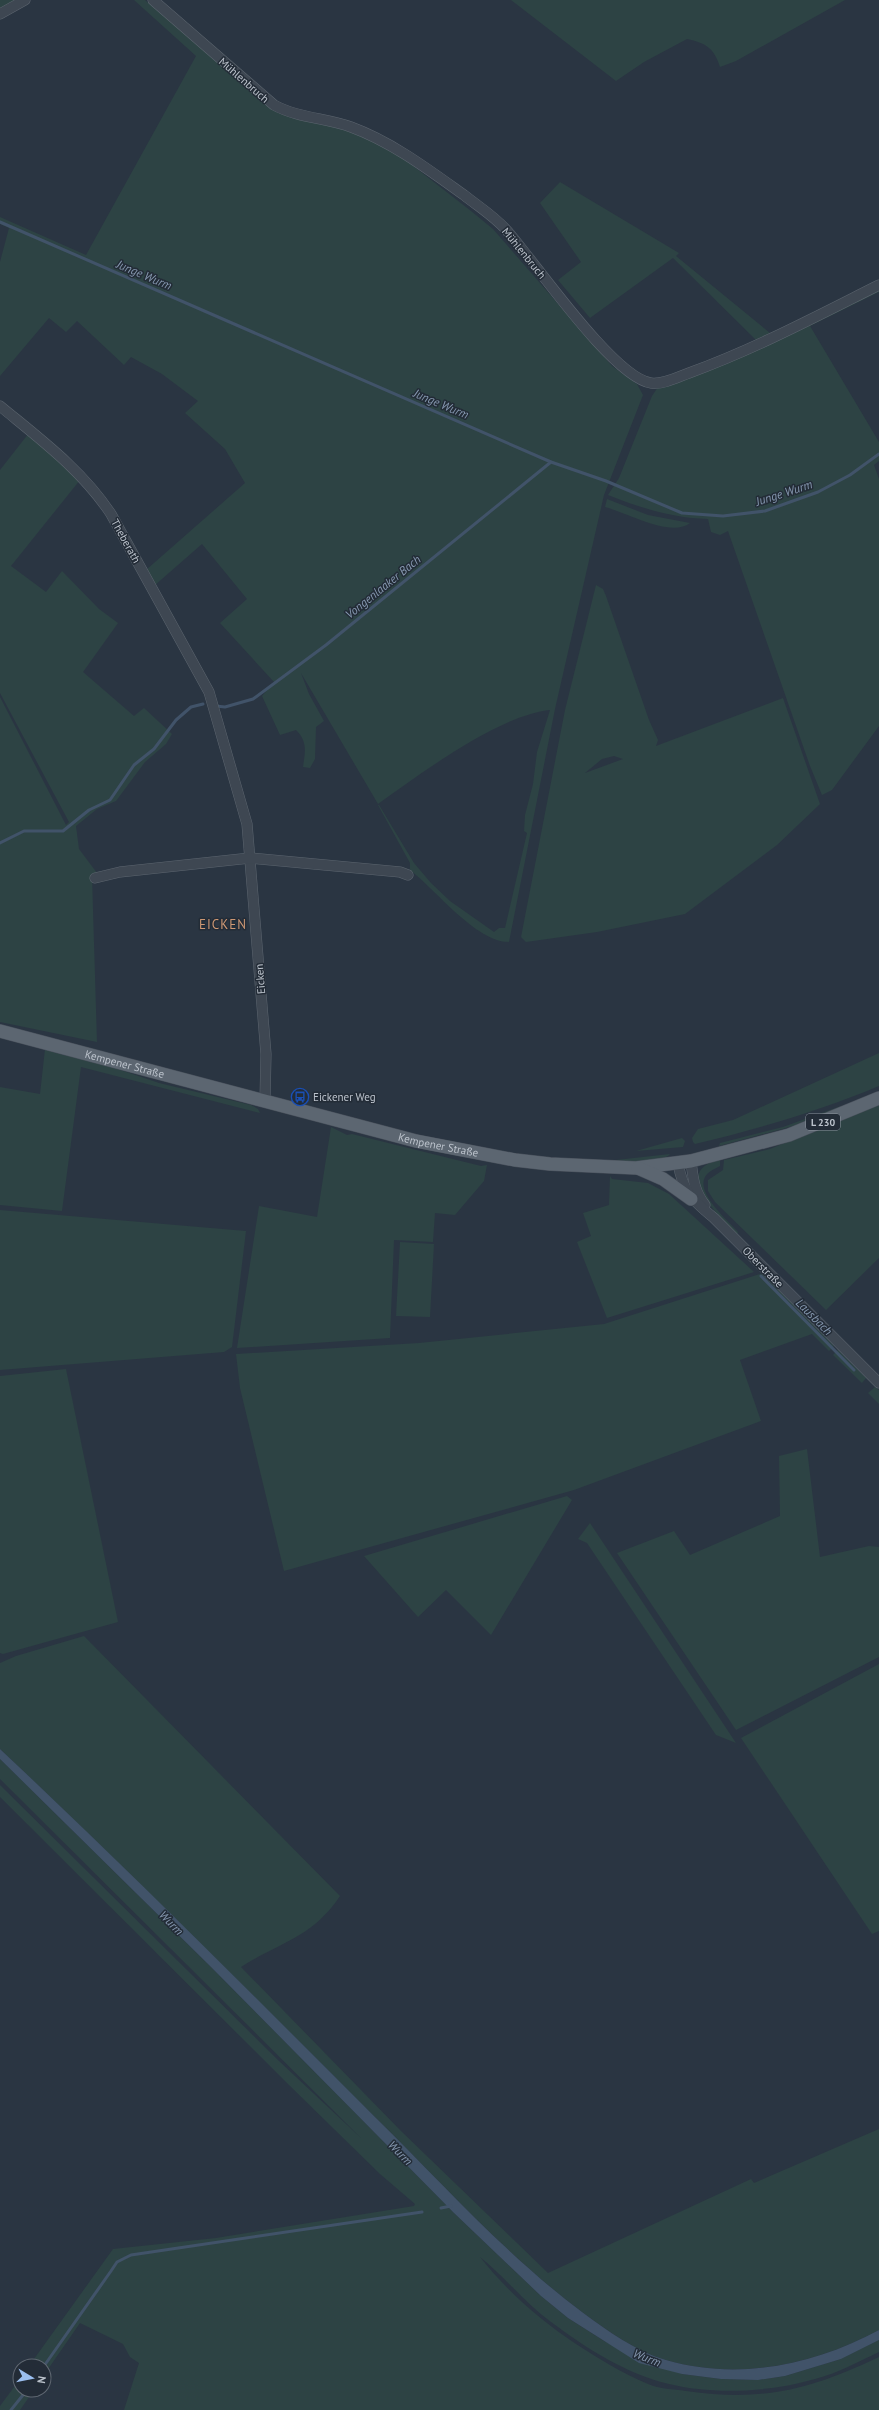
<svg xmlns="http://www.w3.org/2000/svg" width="879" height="2410" font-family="'PT Sans',sans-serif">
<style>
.green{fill:#2d4344;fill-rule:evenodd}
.water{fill:#415369}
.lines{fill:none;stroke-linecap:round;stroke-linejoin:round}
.stream{stroke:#415369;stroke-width:3}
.minor-casing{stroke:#5c656f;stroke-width:11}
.major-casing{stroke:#48505b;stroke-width:14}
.minor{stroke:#3e4752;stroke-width:10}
.major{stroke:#5c6671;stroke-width:13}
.labels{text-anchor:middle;stroke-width:3;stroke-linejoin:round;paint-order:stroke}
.shield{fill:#232c37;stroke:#8d959f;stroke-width:1}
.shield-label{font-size:10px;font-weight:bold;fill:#bbc2cb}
.street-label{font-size:11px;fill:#bbc2cb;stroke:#232c37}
.poi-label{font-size:11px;fill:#bbc2cb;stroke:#232c37;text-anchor:start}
.water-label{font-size:12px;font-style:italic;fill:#8698b0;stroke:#232c37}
.quarter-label{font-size:13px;letter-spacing:1px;fill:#ce9874;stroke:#232c37}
</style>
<rect width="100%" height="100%" fill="#2a3542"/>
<g class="green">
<polygon points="0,0 18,0 0,10"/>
<path d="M134,0H145L266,104L365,137L403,158L471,211L493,229L612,366L637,384L643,395L604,495L555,709L509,942C476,942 435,889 410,870V863L378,805H379L414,863L431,883L450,901L494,932L499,928H505L527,833L524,831L525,815L533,784L537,752L550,710C499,715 420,774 378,804L301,673L309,694L324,721L316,727L315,759L310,768L303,767C305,752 308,742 296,730L280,735L262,696L274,682L220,623L247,599L202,544L154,586L146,570L245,483L225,449L185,413L198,401L162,374L131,357L124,365L77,321L66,332L49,318L0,376V262L9,228L0,224V217L86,255L196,56Z"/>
<path d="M511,0H845L736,61L720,67C714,48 706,43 687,39L644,62L616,81Z"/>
<polygon points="560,182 679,253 676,256 770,333 756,340 673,258 590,318 558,280 581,262 540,203"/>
<path d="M879,288V292L810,326L879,442V461L874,465L879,479V726L832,790L822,795L810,766L728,531L720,535L711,532L708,519C672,518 641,508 608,495L619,478L652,396L658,387Z"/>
<polygon points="29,433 80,480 11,566 46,592 62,571 99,609 118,623 83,672 134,716 144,708 172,734 166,744 145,762 116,801 97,809 76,826 79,849 97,873 92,876 97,1042 0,1022 0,697 66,825 69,822 0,693 0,470"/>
<path d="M607,499L648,515L690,523C671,538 628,513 605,507Z"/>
<path d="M596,585L603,589L606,596L649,720L658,740L656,746L783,698L820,804L777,845L685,914L597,932L526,942L521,937L565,710ZM614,756L623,759L585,773L602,759Z"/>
<polygon points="45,1049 106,1065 159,1083 251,1105 258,1109 260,1113 81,1067 62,1211 0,1205 0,1087 40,1094"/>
<path d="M879,1053V1086C819,1111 758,1129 695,1144L693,1142L692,1138L698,1129L733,1120Z"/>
<polygon points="879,1104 879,1258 826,1310 715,1202 708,1191 708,1180 723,1170 724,1160 770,1149"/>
<polygon points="841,1106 841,1108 808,1122 719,1146 720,1143 783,1127"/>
<polygon points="331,1127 347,1135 352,1134 481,1166 487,1165 484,1181 455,1215 435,1213 433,1242 394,1240 390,1338 237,1348 259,1206 317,1217"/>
<polygon points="682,1138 685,1141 683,1147 636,1151"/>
<path d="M670,1154C661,1164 620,1163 607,1161Z"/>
<path d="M720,1160V1166C715,1169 708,1171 705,1177C696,1193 727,1220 738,1232L737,1235C721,1218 669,1170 720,1160Z"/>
<polygon points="610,1176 612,1179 648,1183 669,1194 754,1272 607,1318 577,1242 591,1236 583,1213 609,1205"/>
<polygon points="0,1210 246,1231 232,1347 224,1352 0,1370"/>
<polygon points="400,1242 434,1244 430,1317 396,1316"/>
<polygon points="763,1273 834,1346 829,1351 812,1334 740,1360 761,1421 574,1490 284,1571 240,1388 236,1354 419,1343 604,1324"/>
<polygon points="838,1350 866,1378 862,1383 833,1355"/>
<polygon points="66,1369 118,1622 3,1654 0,1653 0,1376"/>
<polygon points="875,1387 879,1390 879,1404 868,1393"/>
<polygon points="807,1449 820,1557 869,1546 879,1547 879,1657 736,1730 617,1553 674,1531 690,1555 780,1516 779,1456"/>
<polygon points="567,1496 572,1500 491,1635 446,1590 418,1617 364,1556"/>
<polygon points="590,1523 736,1743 716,1735 587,1543 578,1539"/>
<path d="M84,1636L340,1896C312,1938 280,1942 241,1967L401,2131L548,2273L751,2179L754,2183L879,2129V2330C814,2365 738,2381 666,2360C635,2351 608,2331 582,2312C507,2256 443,2184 376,2118C252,1994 128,1870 0,1749V1663L16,1656Z"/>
<polygon points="879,1664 879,1931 872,1934 741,1738"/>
<path d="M0,1759L211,1967L454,2213L541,2296L568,2318L604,2341L682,2374L721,2379L758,2380L785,2376L841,2359L879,2340V2352C858,2362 838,2373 815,2379C771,2392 713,2395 669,2384C626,2374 586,2348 551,2322C525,2303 505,2277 480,2257C507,2291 540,2320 576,2344C599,2359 622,2373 648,2384C660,2389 673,2389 686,2391C763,2402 809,2390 879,2357V2410H124L139,2363L130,2357L123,2344L80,2323L44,2375V2366H29L113,2249L216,2238L414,2206L415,2204L380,2174L289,2085L0,1797V1785L279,2061L362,2139L0,1779Z"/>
<polygon points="20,2379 20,2390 34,2390 20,2410 0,2410 0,2406"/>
</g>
<path class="water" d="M0,1749C128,1869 252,1994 376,2118C443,2184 507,2256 582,2312C608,2331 635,2351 666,2360C738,2381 814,2365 879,2330V2340L841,2359L785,2376L758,2380L721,2379L682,2374L639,2363L568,2318L541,2296L454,2213L211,1967L0,1759Z"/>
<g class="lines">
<g class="stream">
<polyline points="0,222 551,462 606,481 682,513 723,516 765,511 818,492 850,475 879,454"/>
<polyline points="216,706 225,707 253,699 326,645 551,462"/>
<polyline points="0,843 24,831 63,831 89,810 110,800 134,765 154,749 176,720 191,707 203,704"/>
<polyline points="761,1276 854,1370"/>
<polyline points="441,2208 451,2206"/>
<polyline points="44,2366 111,2271 117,2262 131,2255 422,2212"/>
<polyline points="11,2410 27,2390"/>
</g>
<defs>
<g id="minor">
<path d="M153,0L274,105C298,118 326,118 351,127C392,142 429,170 464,195C479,207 497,218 509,233C536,264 614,378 651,383C663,385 678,377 689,373C755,349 817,316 879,285"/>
<polyline points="0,14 25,0"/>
<path d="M0,406C40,439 82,470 111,514L209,692L247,824L266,1054L265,1100"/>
<polyline points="95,878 120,872 250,858 400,872 408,875"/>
<path d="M691,1161C693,1178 694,1191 705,1205"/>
<path d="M678,1163C683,1192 692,1200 714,1218L879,1383"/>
</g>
<g id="major">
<path id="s1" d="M0,1031L416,1141L515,1160L550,1164L636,1168L691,1161L789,1135L879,1098"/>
<polyline points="638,1168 663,1179 691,1199"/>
</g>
</defs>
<use href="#minor" class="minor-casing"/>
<use href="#major" class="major-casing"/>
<use href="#minor" class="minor"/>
<use href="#major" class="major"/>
</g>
<defs>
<symbol id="bus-ring" viewBox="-11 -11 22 22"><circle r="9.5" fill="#232c37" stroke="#1a4fb4" stroke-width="1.5"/><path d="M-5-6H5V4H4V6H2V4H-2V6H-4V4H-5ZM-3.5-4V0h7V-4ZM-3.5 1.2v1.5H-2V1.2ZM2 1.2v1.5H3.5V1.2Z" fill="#1a4fb4"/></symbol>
</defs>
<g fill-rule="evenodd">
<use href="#bus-ring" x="290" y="1087" width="20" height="20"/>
</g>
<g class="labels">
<rect class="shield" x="806" y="1114" width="34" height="16" rx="3"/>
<g class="shield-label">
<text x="823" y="1126">L 230</text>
</g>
<g class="street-label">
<text transform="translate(244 80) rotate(41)" y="4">Mühlenbruch</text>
<text transform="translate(524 253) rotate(51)" y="4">Mühlenbruch</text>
<text transform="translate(126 541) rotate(61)" y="4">Theberath</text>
<text transform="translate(260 979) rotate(-95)" y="4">Eicken</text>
<text dy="4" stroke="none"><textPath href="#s1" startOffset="129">Kempener Straße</textPath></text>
<text dy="4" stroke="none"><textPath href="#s1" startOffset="453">Kempener Straße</textPath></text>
<text transform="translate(763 1267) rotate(45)" y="4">Oberstraße</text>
</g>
<g class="poi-label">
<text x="313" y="1101">Eickener Weg</text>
</g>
<g class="water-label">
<text transform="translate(144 275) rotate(23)" y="4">Junge Wurm</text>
<text transform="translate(441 404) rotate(23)" y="4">Junge Wurm</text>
<text transform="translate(784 493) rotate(-18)" y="4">Junge Wurm</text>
<text transform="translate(383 587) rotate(-39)" y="4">Vongenlaaker Bach</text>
<text transform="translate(814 1317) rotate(45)" y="4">Lausbach</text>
<text transform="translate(171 1923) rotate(45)" y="4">Wurm</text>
<text transform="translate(400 2153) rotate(45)" y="4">Wurm</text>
<text transform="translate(647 2358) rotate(22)" y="4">Wurm</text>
</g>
<g class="quarter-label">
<text x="223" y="929">EICKEN</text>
</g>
</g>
<g transform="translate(32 2378) rotate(100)"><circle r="19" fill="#232c37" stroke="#606872"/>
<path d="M0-3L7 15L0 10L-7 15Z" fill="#9bbff0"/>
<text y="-6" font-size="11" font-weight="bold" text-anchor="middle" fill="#bbc2cb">N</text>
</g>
</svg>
